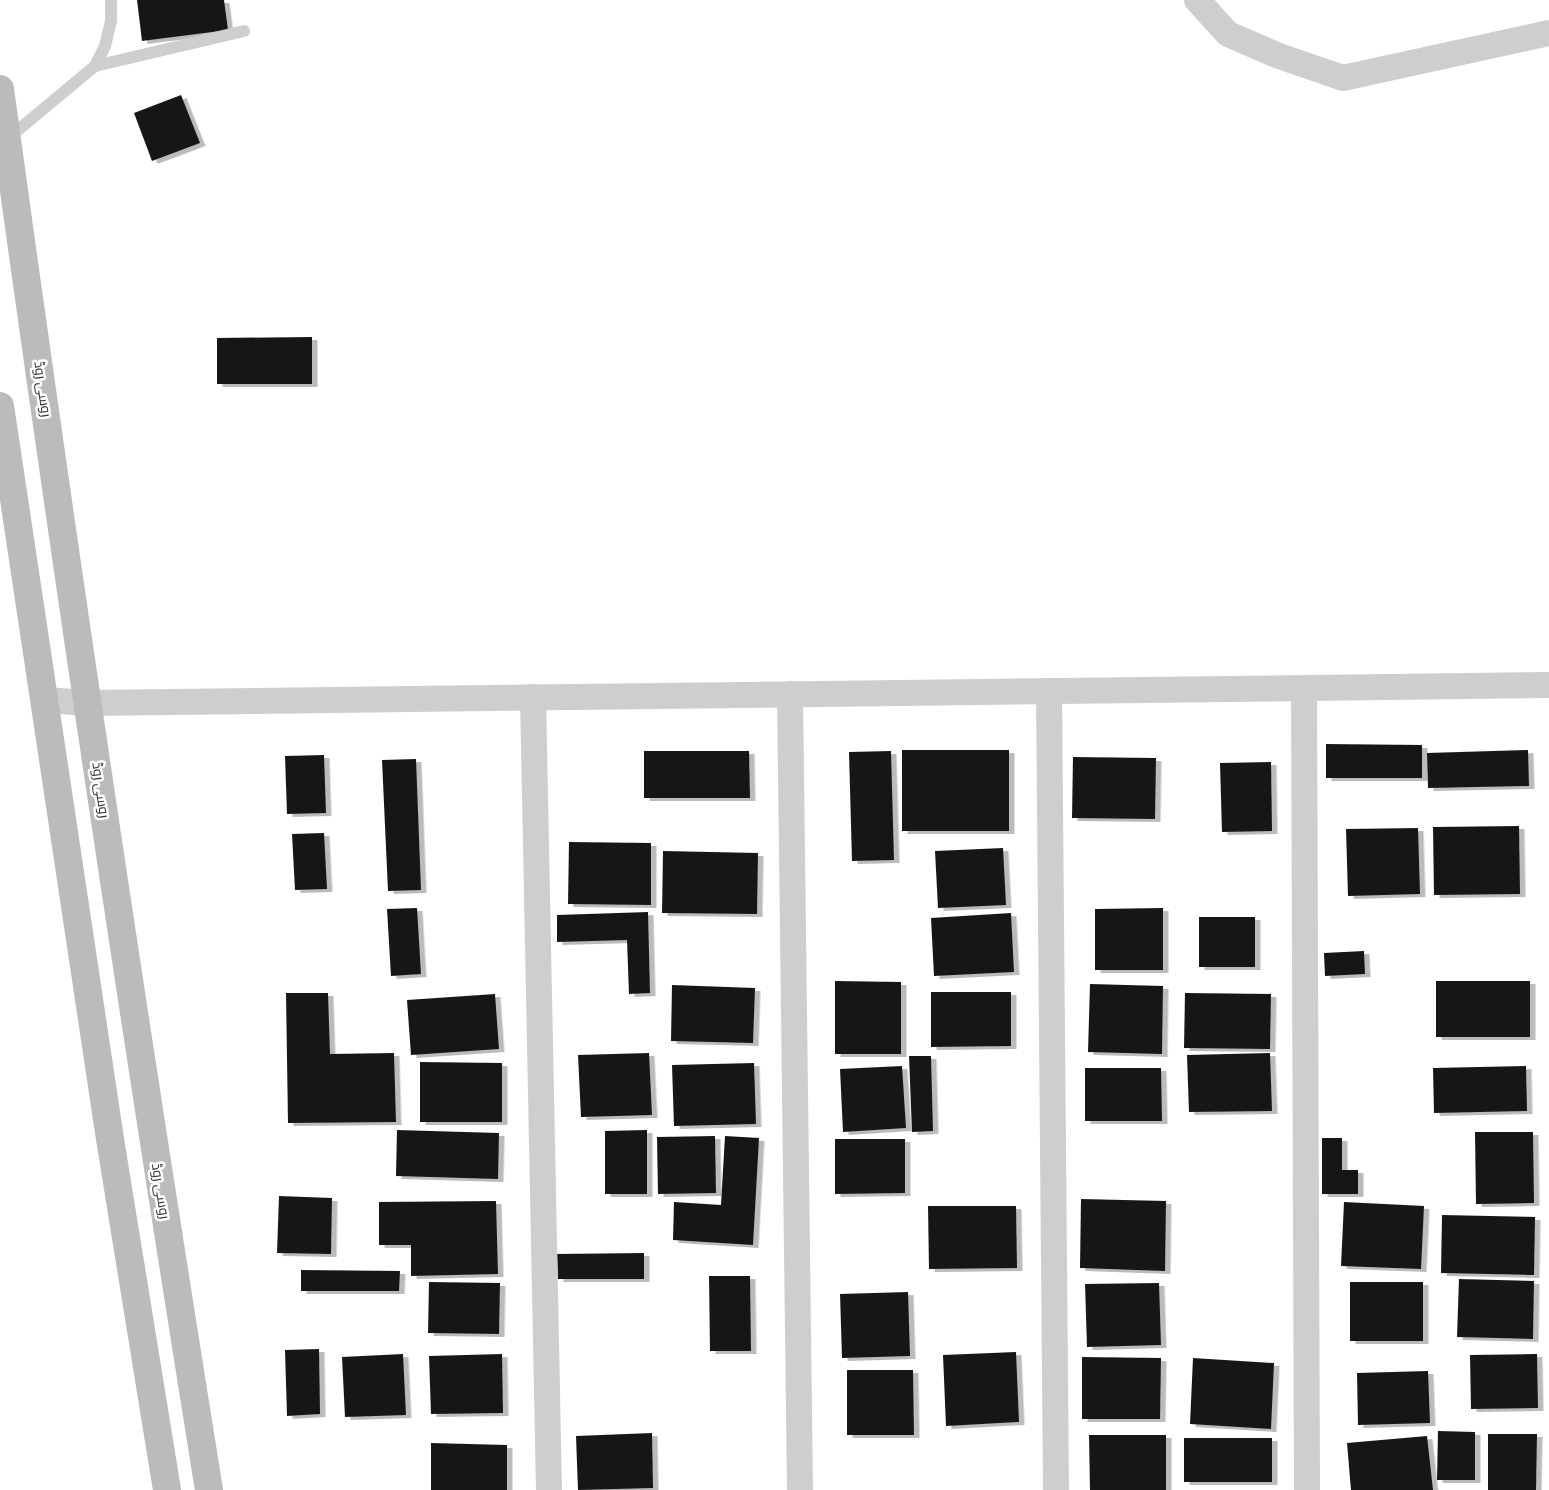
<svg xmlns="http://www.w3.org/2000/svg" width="1549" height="1490" font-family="'PT Sans Narrow',Cairo,sans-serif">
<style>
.building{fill:#181818;filter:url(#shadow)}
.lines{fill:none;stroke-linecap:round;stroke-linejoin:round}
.lane{stroke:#cecece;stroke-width:12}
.street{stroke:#cecece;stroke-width:26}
.secondary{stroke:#bbb;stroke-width:28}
.labels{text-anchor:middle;stroke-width:5;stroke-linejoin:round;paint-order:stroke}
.street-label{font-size:14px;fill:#313131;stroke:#fff}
</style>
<defs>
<filter id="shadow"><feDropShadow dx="5.5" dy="3" stdDeviation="0" flood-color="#0004"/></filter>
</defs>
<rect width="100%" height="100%" fill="#fff"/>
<g class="building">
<polygon points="137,0 224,0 228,30 142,41"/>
<polygon points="181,95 200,143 152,161 134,113"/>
<polygon points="312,337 312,384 217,384 217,338"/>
<polygon points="1326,744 1422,745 1422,778 1326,778"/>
<rect x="902" y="750" width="107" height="81"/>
<polygon points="1528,750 1529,786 1428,788 1427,753"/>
<polygon points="644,751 749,751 750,798 644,798"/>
<polygon points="891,751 894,860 852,861 849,752"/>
<polygon points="324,755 326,813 287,814 285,756"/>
<polygon points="1073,757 1156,758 1155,819 1072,818"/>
<polygon points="416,759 421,890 388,891 382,760"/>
<polygon points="1271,762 1272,831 1222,832 1220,763"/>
<polygon points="1519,826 1520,894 1434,895 1433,827"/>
<polygon points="1418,828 1420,894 1348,896 1346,829"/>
<polygon points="324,833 327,889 295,890 292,834"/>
<polygon points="569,842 651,843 651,905 568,904"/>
<polygon points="1003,848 1006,905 938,908 935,851"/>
<polygon points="663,851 758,853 757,914 662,913"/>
<polygon points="417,908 421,974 391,976 387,909"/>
<polygon points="1163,908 1163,970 1095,970 1095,909"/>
<polygon points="648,912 650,993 629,994 627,940 557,942 557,915"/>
<polygon points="1011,913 1014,972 934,976 931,918"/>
<rect x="1199" y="917" width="56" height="50"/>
<polygon points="1364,951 1365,974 1325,976 1324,953"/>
<polygon points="835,981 901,982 901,1054 835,1054"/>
<rect x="1436" y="981" width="94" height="56"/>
<polygon points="1090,984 1163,986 1162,1054 1088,1052"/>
<polygon points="672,985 755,988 753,1043 671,1041"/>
<polygon points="931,992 1011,992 1011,1046 931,1047"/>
<polygon points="286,993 328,993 330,1054 394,1053 396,1122 288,1123"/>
<polygon points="1185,993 1271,994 1270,1049 1184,1048"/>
<polygon points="495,994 499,1049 411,1055 407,1000"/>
<polygon points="649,1053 652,1115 581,1117 578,1055"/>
<polygon points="1270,1053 1272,1111 1189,1112 1187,1055"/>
<polygon points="909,1056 931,1056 933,1131 912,1132"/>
<polygon points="420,1062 502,1063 502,1122 420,1122"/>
<polygon points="754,1063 756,1124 674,1126 672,1065"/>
<polygon points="902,1066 906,1128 843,1132 840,1069"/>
<polygon points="1526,1066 1527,1111 1434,1113 1433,1068"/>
<polygon points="1085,1068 1161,1068 1162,1121 1085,1121"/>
<polygon points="397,1130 499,1133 498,1179 396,1176"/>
<polygon points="647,1130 647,1194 605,1194 605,1131"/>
<polygon points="1475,1132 1533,1132 1534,1203 1476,1204"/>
<polygon points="715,1136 716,1193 658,1194 657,1137"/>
<polygon points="725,1136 759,1138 753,1245 673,1240 674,1202 721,1205"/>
<polygon points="1322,1138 1342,1138 1342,1170 1358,1170 1358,1194 1322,1194"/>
<polygon points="835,1139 905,1139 905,1193 835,1194"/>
<polygon points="279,1196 332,1198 331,1254 277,1253"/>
<polygon points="1081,1199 1166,1201 1165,1271 1080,1268"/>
<polygon points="496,1201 498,1274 411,1276 411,1245 379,1245 379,1202"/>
<polygon points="1344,1202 1424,1206 1421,1269 1341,1266"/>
<polygon points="928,1206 1016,1206 1017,1268 929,1269"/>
<polygon points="1442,1215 1535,1217 1534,1275 1441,1273"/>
<polygon points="644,1253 644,1279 558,1279 557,1254"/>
<polygon points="301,1270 400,1271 399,1291 301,1291"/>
<polygon points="709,1276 750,1276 751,1351 710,1351"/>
<polygon points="1459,1279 1534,1281 1533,1339 1457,1337"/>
<polygon points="429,1282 500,1283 499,1334 428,1333"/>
<rect x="1350" y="1282" width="73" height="59"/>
<polygon points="1159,1283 1161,1345 1087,1347 1085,1284"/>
<polygon points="908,1292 910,1356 842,1358 840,1294"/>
<polygon points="319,1349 320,1414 287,1416 285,1350"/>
<polygon points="1016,1352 1019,1422 946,1426 943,1355"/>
<polygon points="403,1354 406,1415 345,1417 342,1357"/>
<polygon points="502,1354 503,1413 431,1414 429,1356"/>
<polygon points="1537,1354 1538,1408 1471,1409 1470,1355"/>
<polygon points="1082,1357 1161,1358 1160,1419 1082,1419"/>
<polygon points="1193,1358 1274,1363 1271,1429 1190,1424"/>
<polygon points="847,1370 913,1370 914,1435 847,1435"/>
<polygon points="1428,1371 1430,1423 1358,1425 1357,1373"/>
<polygon points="1438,1431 1475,1432 1475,1480 1437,1480"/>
<polygon points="652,1433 653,1488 578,1490 576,1436"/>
<polygon points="1488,1434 1537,1434 1536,1490 1488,1490"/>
<polygon points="1089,1435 1166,1435 1166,1490 1090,1490"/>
<polygon points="1427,1436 1433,1490 1351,1490 1347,1443"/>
<rect x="1184" y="1438" width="88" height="44"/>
<polygon points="431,1443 507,1445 507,1490 431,1490"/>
</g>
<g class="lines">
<g class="lane">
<polyline points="95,66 244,31"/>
<polyline points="6,140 95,66 105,46 111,21 111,0"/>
</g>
<g class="street">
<polyline points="1197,0 1228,34 1279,56 1343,78 1549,33"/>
<polyline points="1304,688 1307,1490"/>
<polyline points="1049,691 1056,1490"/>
<polyline points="790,694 800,1490"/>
<polyline points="533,697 549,1490"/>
<polyline points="45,700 88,703 1549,685"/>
</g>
<g class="secondary">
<path d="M0,89C64,557 134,1024 209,1490"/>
<polyline points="0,406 110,1139 167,1490"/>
</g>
</g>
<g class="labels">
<g class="street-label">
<text transform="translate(43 389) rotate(82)" y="5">روسی روڈ</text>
<text transform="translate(101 790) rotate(82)" y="5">روسی روڈ</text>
<text transform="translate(161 1191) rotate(81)" y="5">روسی روڈ</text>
</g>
</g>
</svg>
